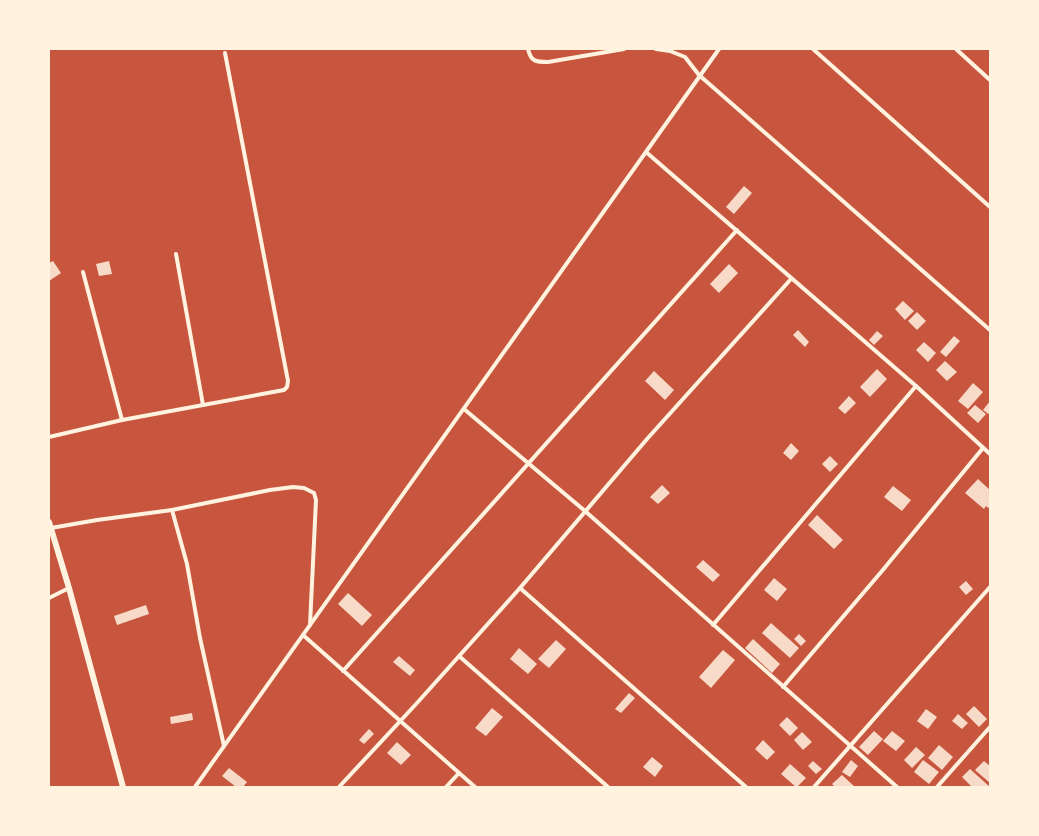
<svg xmlns="http://www.w3.org/2000/svg" width="1039" height="836" font-family="'DM Sans',sans-serif">
<style>
.building{fill:#f7dbc8}
.lines{fill:none;stroke-linecap:round;stroke-linejoin:round}
.minor{stroke:#fff3e0;stroke-width:4}
.tertiary{stroke:#fff3e0;stroke-width:6}
</style>
<rect width="100%" height="100%" fill="#c8553d"/>
<g class="building">
<polygon points="744,186 752,193 734,214 726,207"/>
<polygon points="53,261 61,273 49,281 49,263"/>
<polygon points="109,261 112,274 99,276 96,264"/>
<polygon points="729,264 738,273 719,293 710,284"/>
<polygon points="903,301 914,311 905,320 895,309"/>
<polygon points="917,312 926,321 917,330 908,321"/>
<polygon points="798,330 809,342 805,347 793,335"/>
<polygon points="877,331 883,336 874,345 869,340"/>
<polygon points="954,336 960,341 946,357 940,352"/>
<polygon points="924,342 936,353 928,362 916,350"/>
<polygon points="945,361 957,372 947,381 936,370"/>
<polygon points="877,369 887,379 870,397 860,387"/>
<polygon points="654,371 674,390 665,400 645,381"/>
<polygon points="973,383 983,392 968,409 958,401"/>
<polygon points="849,396 856,403 845,414 838,408"/>
<polygon points="990,401 990,415 983,410"/>
<polygon points="975,405 986,414 978,423 967,413"/>
<polygon points="791,443 799,451 791,460 783,453"/>
<polygon points="830,456 838,464 830,472 822,464"/>
<polygon points="978,479 990,490 990,494 989,496 990,497 990,506 988,508 986,506 984,509 965,493"/>
<polygon points="662,485 670,493 658,504 650,497"/>
<polygon points="893,486 911,500 902,511 884,497"/>
<polygon points="817,515 843,540 834,549 808,525"/>
<polygon points="703,560 720,575 713,582 696,567"/>
<polygon points="774,578 787,589 777,601 764,590"/>
<polygon points="966,581 973,589 966,595 959,587"/>
<polygon points="348,593 372,615 362,626 338,604"/>
<polygon points="146,605 149,614 117,625 114,616"/>
<polygon points="771,623 799,648 790,658 762,633"/>
<polygon points="799,634 806,641 801,646 794,639"/>
<polygon points="753,639 780,664 772,673 745,648"/>
<polygon points="556,640 566,649 549,668 538,659"/>
<polygon points="519,648 537,664 528,674 510,659"/>
<polygon points="723,650 735,660 711,688 699,677"/>
<polygon points="399,656 415,670 410,676 393,662"/>
<polygon points="629,693 635,698 621,713 615,709"/>
<polygon points="974,706 987,719 979,727 966,714"/>
<polygon points="492,708 503,717 486,736 475,728"/>
<polygon points="926,709 937,717 928,729 917,721"/>
<polygon points="192,713 193,720 171,724 170,717"/>
<polygon points="958,714 968,723 962,729 952,721"/>
<polygon points="787,717 798,728 790,736 779,725"/>
<polygon points="369,729 374,734 364,744 359,740"/>
<polygon points="874,731 883,739 868,755 859,747"/>
<polygon points="892,731 905,741 896,751 883,741"/>
<polygon points="802,732 812,742 803,750 794,740"/>
<polygon points="763,740 775,752 767,760 755,749"/>
<polygon points="397,742 411,755 401,765 387,753"/>
<polygon points="939,745 953,757 942,770 928,758"/>
<polygon points="916,747 925,755 912,768 904,760"/>
<polygon points="652,757 663,766 655,777 643,767"/>
<polygon points="851,760 858,766 850,777 842,772"/>
<polygon points="923,760 939,772 929,784 914,772"/>
<polygon points="813,761 822,769 816,774 808,766"/>
<polygon points="984,761 990,766 990,783 975,770"/>
<polygon points="790,764 806,778 797,787 796,787 781,774"/>
<polygon points="229,768 247,782 243,787 236,787 222,776"/>
<polygon points="970,769 990,787 972,787 962,777"/>
<polygon points="842,775 855,787 835,787 832,784"/>
</g>
<g class="lines">
<g class="minor">
<path d="M528,49C531,62 536,62 548,62L624,49"/>
<polyline points="656,49 670,51 685,57 699,75 990,330"/>
<polyline points="813,49 990,207"/>
<polyline points="956,49 990,80"/>
<polyline points="646,152 916,386 990,454"/>
<polyline points="176,254 203,405"/>
<polyline points="83,272 122,420"/>
<polyline points="464,409 585,511 897,787"/>
<polyline points="49,437 122,420 284,390 287,387 288,381 225,53"/>
<polyline points="172,510 187,564 200,638 224,746"/>
<polyline points="51,528 97,520 172,510 270,490 293,487 304,488 314,493 316,500 310,625"/>
<polyline points="520,588 746,787"/>
<polyline points="49,598 69,588"/>
<polyline points="713,625 916,386"/>
<polyline points="303,635 475,787"/>
<polyline points="459,656 608,787"/>
<polyline points="343,671 737,230"/>
<polyline points="783,687 882,571 983,448"/>
<polyline points="195,787 719,49"/>
<polyline points="339,787 417,703 520,588 647,439 791,279"/>
<polyline points="446,787 459,773"/>
<polyline points="814,787 990,587"/>
<polyline points="937,787 990,727"/>
</g>
<polyline class="tertiary" points="49,522 69,588 123,787"/>
</g>
<rect width="1039" height="836" fill="none" stroke="#fff3e0" stroke-width="100"/>
</svg>
